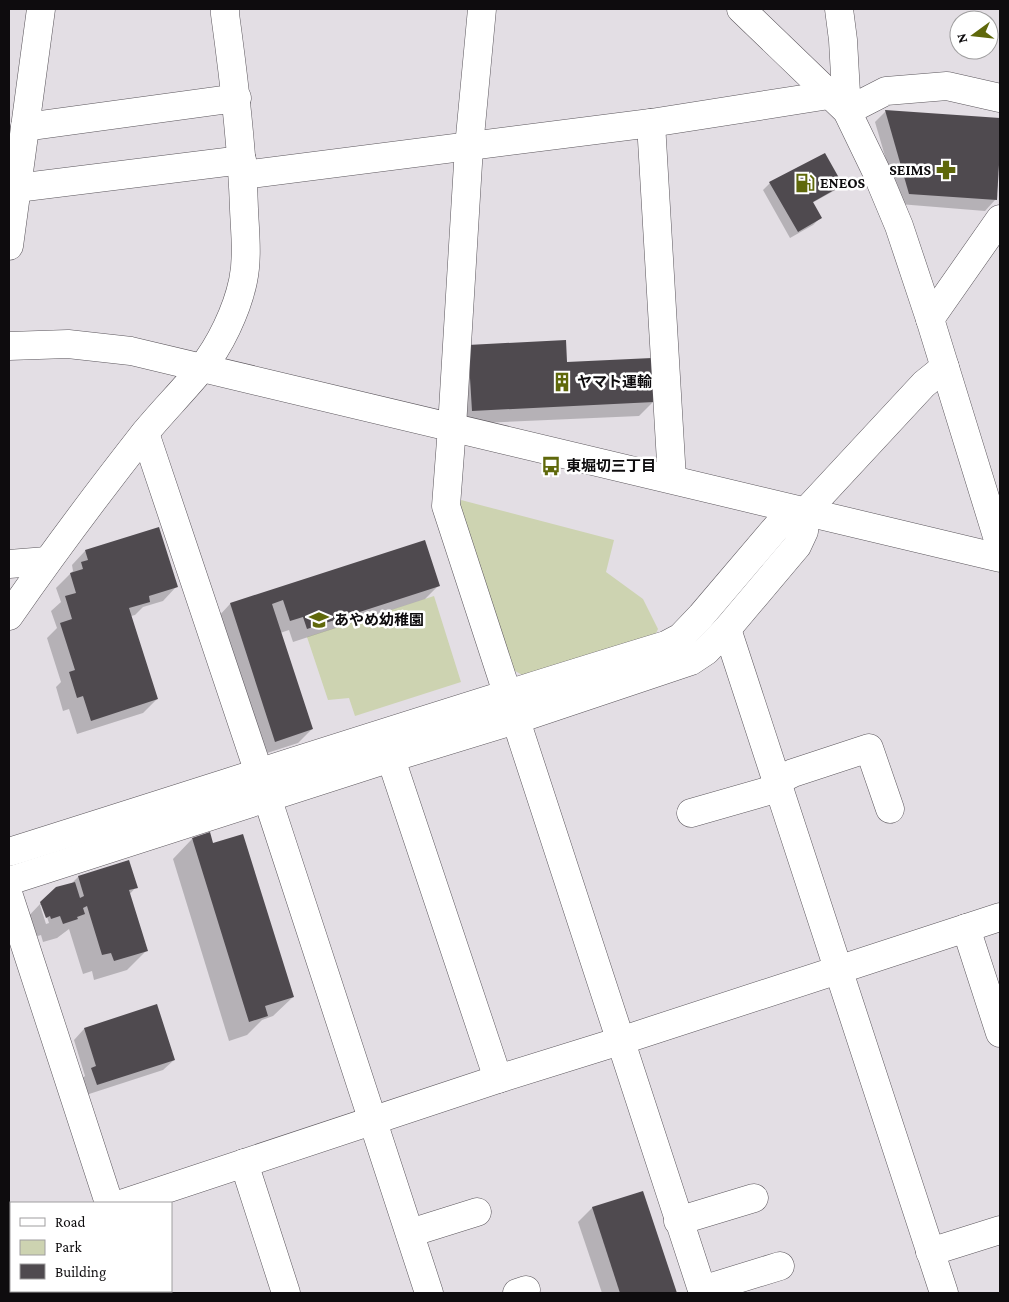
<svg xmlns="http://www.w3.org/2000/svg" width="1009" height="1302" font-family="'Crimson Pro','Noto Sans JP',serif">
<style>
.green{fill:#cdd3b1}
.shadow{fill:#0003;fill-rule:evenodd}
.building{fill:#4f4a4f}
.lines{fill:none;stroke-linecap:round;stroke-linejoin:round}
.minor-casing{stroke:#5b565c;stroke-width:29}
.minor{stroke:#fff;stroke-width:28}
.labels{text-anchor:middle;stroke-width:5;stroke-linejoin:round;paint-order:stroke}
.poi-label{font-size:15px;font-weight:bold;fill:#0e0c0e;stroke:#fff;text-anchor:start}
</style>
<rect width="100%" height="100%" fill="#e3dee4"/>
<g class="green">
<polygon points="461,500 614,540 606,572 643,599 658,629 653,640 527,678 512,669 467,527 463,525 458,508"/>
<polygon points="434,596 461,682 355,716 349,698 328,700 307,637"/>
</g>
<g class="shadow">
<polygon points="886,111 1000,120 995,200 985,211 899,204 875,122"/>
<polygon points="770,183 842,185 839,188 812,203 820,218 813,225 790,238 763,190"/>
<polygon points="455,360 566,363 653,402 639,416 458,424"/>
<polygon points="85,551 176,587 163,601 143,607 135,615 131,616 157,699 143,713 77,734 69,709 63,711 56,687 61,682 47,638 57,628 51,611 61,602 56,588 73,571 72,565"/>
<polygon points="439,585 425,599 293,642 289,630 280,633 312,729 298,743 261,755 217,618 230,604"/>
<polygon points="192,839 293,997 273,1016 262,1020 247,1035 229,1041 173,859"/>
<path d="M128,861L136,887L129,895L146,951L127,970L94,980L92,971L83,974L69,929L57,938L43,942L41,935L31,938L22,923L41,903L71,884L78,877ZM40,905H43L49,923L46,924Z"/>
<polygon points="84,1029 174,1060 163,1070 86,1095 81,1079 85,1076 74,1040"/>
<polygon points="642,1192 675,1293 602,1293 578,1222 592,1208"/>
<polygon points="11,1276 11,1291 90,1291 91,1293 9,1293 9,1277"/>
</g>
<g class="building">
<polygon points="885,110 1000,118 1000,147 997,200 909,194"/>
<polygon points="825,153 843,185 813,202 822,218 798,232 769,182"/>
<polygon points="566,340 567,362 652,358 654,402 472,411 468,345"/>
<polygon points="159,527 178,587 149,596 150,602 129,608 158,699 91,721 83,696 77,698 69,672 75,670 60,623 72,619 65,596 76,593 70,573 83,569 81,562 88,560 85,550"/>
<polygon points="425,540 440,586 307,629 303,617 290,621 283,600 272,604 313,729 275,742 230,603"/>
<polygon points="210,832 213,843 243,834 294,997 265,1006 268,1016 249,1022 192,838"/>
<polygon points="129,860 138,888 129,890 148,951 114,961 111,953 102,955 87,906 83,908 85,914 77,917 78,919 63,924 60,916 51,919 50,916 46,918 40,902 56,887 75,882 80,898 84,896 78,876"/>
<polygon points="157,1004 175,1060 97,1085 91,1068 96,1066 84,1028"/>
<polygon points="643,1191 677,1293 620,1293 592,1207"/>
<polygon points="11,1275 11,1291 36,1291 37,1293 9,1293 9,1276"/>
<polygon points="42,1291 91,1291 92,1293 42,1293"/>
</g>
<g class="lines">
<defs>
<g id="minor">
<polyline points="482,9 469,147 452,427 446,506 703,1293"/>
<polyline points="741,9 847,111 876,171 899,226 930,319 1000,546"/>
<polyline points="839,9 843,40 847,111 886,91 947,86 1000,98"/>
<polyline points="651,123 672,479"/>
<polyline points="25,127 237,98"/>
<polyline points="243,175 651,123 829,95"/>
<polyline points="17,188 242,160"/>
<polyline points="9,246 41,9"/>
<polyline points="930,319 1000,219"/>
<polyline points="9,346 68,344 131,351 1000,558"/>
<polyline points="145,433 267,797 429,1293"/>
<polyline points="9,564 47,561"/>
<path d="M9,616C52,554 97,494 144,434C162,412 183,391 201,369C220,346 237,310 243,281C248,257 245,233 244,209C242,144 234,79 225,14V9"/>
<polyline points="727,629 944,1293"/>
<polyline points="385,741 498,1079"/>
<polyline points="691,813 768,791 777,781 793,773 869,748 890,809"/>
<path d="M9,852C228,783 446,712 666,645L681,637L701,616L781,522L806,511L924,384L945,367"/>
<polyline points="9,881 391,758 515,720 691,661 706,651 727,629 797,546 804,531 806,511"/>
<polyline points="9,896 109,1203"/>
<polyline points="966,928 1000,1033"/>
<polyline points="244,1163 286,1293"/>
<polyline points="124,1203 498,1079 620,1041 1000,917"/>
<polyline points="678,1221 754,1198"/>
<polyline points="410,1233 477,1212"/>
<polyline points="9,1240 11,1239"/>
<polyline points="930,1252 1000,1230"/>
<polyline points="702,1290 780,1266"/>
<polyline points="137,1291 138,1293"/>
<polyline points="517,1293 526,1290"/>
</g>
</defs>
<use href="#minor" class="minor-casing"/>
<use href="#minor" class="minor"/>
</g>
<defs>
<symbol id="pharmacy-bare" viewBox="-9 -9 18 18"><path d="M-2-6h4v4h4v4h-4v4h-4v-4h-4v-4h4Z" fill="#5f680b" stroke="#fff" stroke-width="2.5" paint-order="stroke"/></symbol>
<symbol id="fuel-bare" viewBox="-9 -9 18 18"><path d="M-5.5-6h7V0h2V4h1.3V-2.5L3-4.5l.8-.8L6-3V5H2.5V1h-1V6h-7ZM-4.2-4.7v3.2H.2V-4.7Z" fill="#5f680b" stroke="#fff" stroke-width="2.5" paint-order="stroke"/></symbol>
<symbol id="building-bare" viewBox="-9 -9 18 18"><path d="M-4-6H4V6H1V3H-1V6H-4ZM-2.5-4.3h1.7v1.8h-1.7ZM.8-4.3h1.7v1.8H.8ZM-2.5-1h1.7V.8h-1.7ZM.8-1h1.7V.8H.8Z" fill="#5f680b" stroke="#fff" stroke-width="2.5" paint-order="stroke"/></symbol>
<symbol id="bus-bare" viewBox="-9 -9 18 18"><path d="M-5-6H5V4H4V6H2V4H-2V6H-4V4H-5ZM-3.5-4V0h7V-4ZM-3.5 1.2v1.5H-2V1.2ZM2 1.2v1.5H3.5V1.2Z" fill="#5f680b" stroke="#fff" stroke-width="2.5" paint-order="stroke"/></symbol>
<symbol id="school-bare" viewBox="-9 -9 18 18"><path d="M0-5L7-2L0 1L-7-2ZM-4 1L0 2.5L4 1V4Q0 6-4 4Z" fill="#5f680b" stroke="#fff" stroke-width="2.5" paint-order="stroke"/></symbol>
</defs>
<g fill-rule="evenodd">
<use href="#pharmacy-bare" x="932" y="156" width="28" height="28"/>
<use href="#fuel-bare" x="791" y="169" width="28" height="28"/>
<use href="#building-bare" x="548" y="368" width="28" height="28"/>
<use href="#bus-bare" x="537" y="452" width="28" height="28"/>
<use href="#school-bare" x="305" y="606" width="28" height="28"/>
</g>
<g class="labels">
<g class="poi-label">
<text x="931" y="175" text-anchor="end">SEIMS</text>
<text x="820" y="188">ENEOS</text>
<text x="577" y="387">ヤマト運輸</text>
<text x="566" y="471">東堀切三丁目</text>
<text x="334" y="625">あやめ幼稚園</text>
</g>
</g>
<rect width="1009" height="1302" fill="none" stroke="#0e0c0e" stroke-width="20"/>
<rect x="10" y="1202" width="162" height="90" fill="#ffffff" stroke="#9f9e9f"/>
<rect x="20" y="1218" width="25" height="8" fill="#ffffff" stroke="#9f9e9f"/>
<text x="55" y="1227" font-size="15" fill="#0e0c0e">Road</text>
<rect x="20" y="1240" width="25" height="15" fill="#cdd3b1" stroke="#9f9e9f"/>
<text x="55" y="1252" font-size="15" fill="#0e0c0e">Park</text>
<rect x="20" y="1264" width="25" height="15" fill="#4f4a4f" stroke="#9f9e9f"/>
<text x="55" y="1277" font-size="15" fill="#0e0c0e">Building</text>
<g transform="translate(974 35) rotate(255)"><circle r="24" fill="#ffffff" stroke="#9f9e9f"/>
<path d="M0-4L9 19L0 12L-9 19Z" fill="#5f680b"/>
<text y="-8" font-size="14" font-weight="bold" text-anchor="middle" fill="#0e0c0e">N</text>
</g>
</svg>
